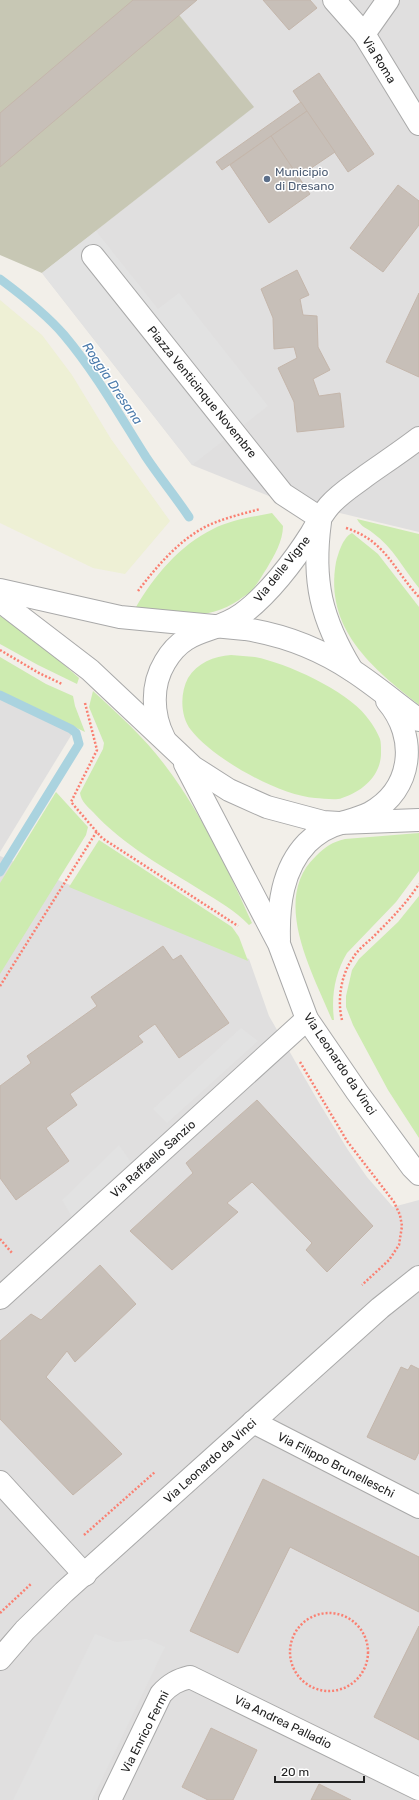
<svg xmlns="http://www.w3.org/2000/svg" width="419" height="1800" font-family="Rubik,sans-serif">
<style>
.residential{fill:#e0dfdf}
.construction{fill:#c7c7b4}
.farmland{fill:#eef0d5}
.grass{fill:#cdebb0}
.parking{fill:#e2e2e2}
.lines{fill:none;stroke-linecap:round;stroke-linejoin:round}
.stream{stroke:#aad3df;stroke-width:9}
.building{fill:#c7bfb8;stroke:#c4b6ab}
.minor-casing{stroke:#a9a9a9;stroke-width:24}
.path{stroke:#fa8072;stroke-width:2.5;stroke-dasharray:2 2;stroke-linecap:butt}
.minor{stroke:#fff;stroke-width:22}
.service-dot{fill:#5c6f8a;stroke:#fff;stroke-width:1.5}
.labels{text-anchor:middle;stroke-width:3;stroke-linejoin:round;paint-order:stroke}
.street-label{font-size:12px;fill:#222;stroke:#fff}
.service-label{font-size:12px;fill:#4e5e75;stroke:#fff;text-anchor:start}
.water-label{font-size:13px;font-style:italic;fill:#4a7aab;stroke:#fff}
</style>
<rect width="100%" height="100%" fill="#f2efe9"/>
<g class="residential">
<polygon points="167,0 419,0 419,532 269,496 192,465 42,273 253,107"/>
<polygon points="0,691 75,729 0,852"/>
<polygon points="0,856 249,959 269,1016 318,1101 348,1150 367,1177 393,1207 419,1200 419,1800 0,1800"/>
</g>
<polygon class="construction" points="0,0 167,0 254,107 42,273 0,255"/>
<polygon class="farmland" points="0,300 42,335 72,375 111,439 170,521 125,574 93,568 0,523"/>
<g class="grass">
<path d="M272,513L283,526C283,541 274,556 267,568C262,575 259,582 253,589C249,594 244,596 239,600C205,623 173,614 136,607C154,576 180,545 213,529C231,520 252,517 272,513Z"/>
<path d="M357,519L419,534V588C404,570 393,547 373,533C367,528 361,527 357,519Z"/>
<path d="M352,533L378,554L419,607V705C372,668 324,629 336,562C338,554 343,537 352,533Z"/>
<polygon points="0,616 38,642 79,678 77,684 38,665 0,644"/>
<path d="M231,655C239,656 247,656 255,657C286,663 346,690 366,716C371,722 377,731 380,739C381,742 381,747 381,751C382,774 364,791 342,798C335,801 323,798 315,798C280,796 212,758 191,730C180,716 180,693 188,678C197,663 214,656 231,655Z"/>
<polygon points="0,657 46,684 73,696 75,706 85,732 0,691"/>
<path d="M93,691C119,715 146,739 167,768C201,813 229,871 252,923L249,925C236,911 218,901 202,891C164,867 124,846 93,812C87,806 81,801 80,793L103,749L104,743L89,707Z"/>
<polygon points="56,792 88,827 86,835 0,974 0,883"/>
<path d="M419,833V871L396,902L347,953C335,973 331,996 334,1020H332C313,973 270,899 316,856C325,847 332,842 345,839Z"/>
<polygon points="99,840 232,927 239,937 248,961 69,887"/>
<polygon points="419,896 419,1138 388,1090 353,1025 346,1007 346,996 352,970 359,959 398,922"/>
</g>
<g class="parking">
<polygon points="96,231 158,309 179,293 268,406 192,465 42,273"/>
<polygon points="241,1028 258,1041 167,1123 153,1109"/>
<polygon points="119,1145 131,1162 72,1217 62,1200"/>
<polygon points="95,1634 116,1642 147,1639 165,1647 92,1800 13,1800"/>
</g>
<g class="lines">
<g class="stream">
<path d="M0,279C23,296 46,314 64,335C96,373 120,416 146,457C160,478 175,496 189,517"/>
<polyline points="0,695 71,729 76,733 79,744 0,872"/>
</g>
</g>
<g class="building">
<polygon points="133,0 197,0 0,167 0,113"/>
<polygon points="263,0 310,0 317,8 289,30"/>
<polygon points="319,73 374,154 348,172 293,91"/>
<polygon points="301,102 307,111 222,170 216,162"/>
<polygon points="307,111 335,152 298,177 271,136"/>
<polygon points="271,136 310,194 269,223 230,165"/>
<polygon points="398,185 419,201 419,225 383,272 350,248"/>
<polygon points="297,270 309,295 300,299 303,315 317,316 318,347 330,370 313,379 319,396 340,393 344,427 297,432 294,402 278,368 297,358 294,347 274,349 273,318 261,289"/>
<polygon points="419,293 419,377 386,362"/>
<polygon points="163,946 173,960 181,955 229,1023 179,1058 155,1024 138,1036 143,1042 70,1094 77,1105 46,1128 69,1161 16,1200 0,1178 0,1086 31,1063 27,1056 97,1006 91,997"/>
<polygon points="257,1100 373,1226 327,1272 306,1250 312,1243 252,1182 227,1203 238,1212 172,1270 130,1231 193,1173 186,1163"/>
<polygon points="100,1265 136,1304 75,1362 67,1351 46,1377 122,1454 73,1495 0,1419 0,1341 31,1314 41,1320"/>
<polygon points="411,1365 419,1369 419,1452 415,1460 367,1437 401,1367 408,1370"/>
<polygon points="263,1479 419,1557 419,1612 290,1547 238,1653 190,1631"/>
<polygon points="419,1626 419,1740 374,1717"/>
<polygon points="211,1728 257,1750 233,1800 208,1800 182,1787"/>
<polygon points="319,1784 351,1800 311,1800"/>
</g>
<g class="lines">
<defs>
<g id="minor">
<polyline points="334,0 364,34 419,124"/>
<polyline points="364,34 388,0"/>
<polyline points="93,256 283,494 320,518"/>
<path d="M320,522C312,581 321,619 352,670"/>
<path d="M0,590L120,617L245,629C284,635 320,649 353,671C376,686 397,704 419,720"/>
<polyline points="0,601 90,670 193,767 229,790 267,807 323,822 339,823 419,820"/>
<path d="M164,738C152,714 151,685 165,662C186,626 213,635 242,614C268,595 294,561 311,534C317,524 322,514 329,506C340,493 354,485 367,475C384,463 402,451 419,438"/>
<polyline points="185,764 279,944 307,1019 357,1092 412,1167 419,1174"/>
<path d="M279,940C278,906 282,869 307,843C316,834 329,826 341,823C351,820 360,818 370,813C413,789 418,737 387,701"/>
<polyline points="0,1298 307,1019"/>
<polyline points="253,1422 419,1507"/>
<polyline points="0,1482 85,1575"/>
<polyline points="0,1659 25,1630 64,1592 380,1308 419,1277"/>
<path d="M110,1800L161,1694C170,1684 178,1680 190,1677L419,1789"/>
</g>
</defs>
<use href="#minor" class="minor-casing"/>
<g class="path">
<path d="M346,528C386,541 393,569 419,597"/>
<path d="M138,591C157,566 179,540 207,526C224,518 242,514 260,509"/>
<polyline points="0,650 39,673 62,684"/>
<polyline points="85,703 97,750 71,802 102,838 238,926"/>
<polyline points="0,986 97,831"/>
<path d="M342,1020C337,1001 341,974 353,958C358,949 367,943 374,936C391,919 406,904 419,884"/>
<polyline points="300,1062 347,1141 394,1202 400,1215 402,1226 399,1245 389,1260 362,1285"/>
<polyline points="0,1239 12,1253"/>
<polyline points="84,1535 155,1472"/>
<polyline points="0,1613 32,1583"/>
<circle cx="329" cy="1652" r="39"/>
</g>
<use href="#minor" class="minor"/>
</g>
<circle class="service-dot" cx="267" cy="179" r="4"/>
<g class="labels">
<g class="street-label">
<text transform="translate(379 60) rotate(58)" y="4">Via Roma</text>
<text transform="translate(202 392) rotate(51)" y="4">Piazza Venticinque Novembre</text>
<text transform="translate(282 569) rotate(-51)" y="4">Via delle Vigne</text>
<text transform="translate(340 1064) rotate(56)" y="4">Via Leonardo da Vinci</text>
<text transform="translate(153 1159) rotate(-42)" y="4">Via Raffaello Sanzio</text>
<text transform="translate(210 1461) rotate(-42)" y="4">Via Leonardo da Vinci</text>
<text transform="translate(336 1465) rotate(27)" y="4">Via Filippo Brunelleschi</text>
<text transform="translate(283 1722) rotate(26)" y="4">Via Andrea Palladio</text>
<text transform="translate(145 1732) rotate(-63)" y="4">Via Enrico Fermi</text>
</g>
<g class="service-label">
<text x="275" y="176">Municipio<tspan x="275" dy="14">di Dresano</tspan></text>
</g>
<g class="water-label">
<text transform="translate(113 383) rotate(56)" y="5">Roggia Dresana</text>
</g>
</g>
<path d="M275 1776v6h89v-6" fill="none" stroke="#222222" stroke-width="2"/>
<text x="281" y="1776" font-size="12" fill="#222222" stroke="#ffffff" stroke-width="3" paint-order="stroke">20 m</text>
</svg>
